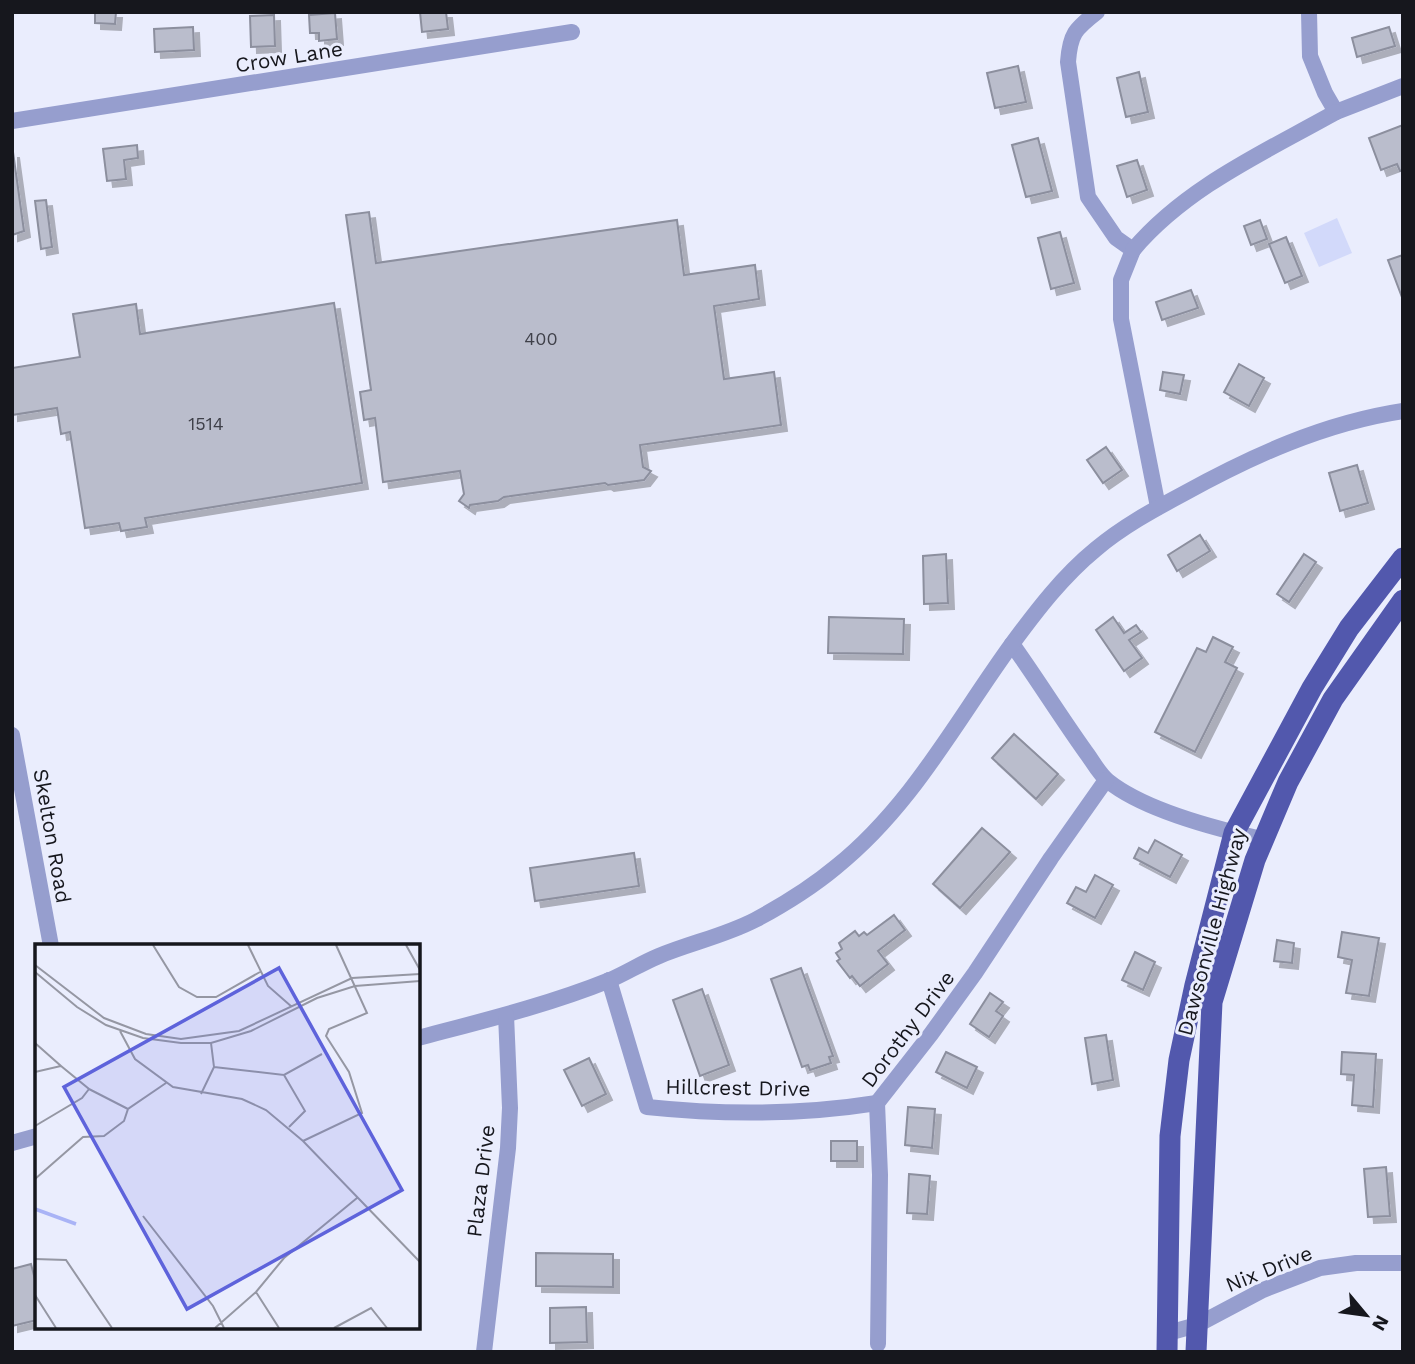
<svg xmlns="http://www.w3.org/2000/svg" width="1415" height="1364" font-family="'Work Sans',sans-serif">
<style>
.green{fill:#d2d9fa}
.building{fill:#babdcc;stroke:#8c8f9e;stroke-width:2;filter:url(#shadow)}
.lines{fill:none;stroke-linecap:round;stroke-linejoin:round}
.minor{stroke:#969ece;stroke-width:16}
.major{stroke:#5258ad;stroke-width:21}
.labels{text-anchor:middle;stroke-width:6;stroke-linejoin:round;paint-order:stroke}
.number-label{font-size:18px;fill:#3f4049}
.street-label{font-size:21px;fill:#16171d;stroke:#eaedfd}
.inset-river{fill:none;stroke:#a9b3f6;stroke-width:3.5}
.inset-road{fill:none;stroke:#9597a3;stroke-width:2}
.view{fill:#5e63db;fill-opacity:0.15;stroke:#5e63db;stroke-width:3.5}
.inset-edge{fill:none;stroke:#16171d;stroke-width:3.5}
</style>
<defs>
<filter id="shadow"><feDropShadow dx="6" dy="6" stdDeviation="0" flood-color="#0004"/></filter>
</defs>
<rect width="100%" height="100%" fill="#eaedfd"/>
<polygon class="green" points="1337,218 1352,253 1319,267 1304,233"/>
<g class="building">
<polygon points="95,12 116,12 115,24 95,23"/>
<polygon points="420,12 446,12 448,29 422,32"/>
<polygon points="335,13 337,39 319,41 319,33 310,33 309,15"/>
<polygon points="274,15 275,46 251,47 250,16"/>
<polygon points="193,27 194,50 155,52 154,29"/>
<polygon points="1389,27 1395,46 1357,57 1352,38"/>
<polygon points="1018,66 1026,102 995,108 987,73"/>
<polygon points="1139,72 1148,112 1126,117 1117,78"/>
<polygon points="1403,125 1403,170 1400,171 1397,164 1381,170 1369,138"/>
<polygon points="1038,138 1052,191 1026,197 1012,145"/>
<polygon points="137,145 138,158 124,160 126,179 107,181 103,149"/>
<polygon points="13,152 24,231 12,235 12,152"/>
<polygon points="1137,160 1147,190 1127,197 1117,166"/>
<polygon points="46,200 52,247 41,249 35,201"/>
<polygon points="369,212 376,263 677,220 684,275 755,265 759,299 714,306 724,379 774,372 781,425 640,445 643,467 651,471 644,480 608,485 605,483 504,497 498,501 470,505 469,508 459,501 464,494 460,471 383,482 375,418 364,420 360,392 371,390 346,215"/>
<polygon points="1260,220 1267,239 1251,245 1244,226"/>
<polygon points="1060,232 1074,283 1051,289 1038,238"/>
<polygon points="1286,237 1302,276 1285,283 1269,244"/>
<polygon points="1403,255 1403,300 1388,260"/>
<polygon points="1191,290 1198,308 1162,320 1156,302"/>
<polygon points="334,303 362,483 145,518 147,527 121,531 119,523 85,528 70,432 61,434 57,408 12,415 12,368 80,357 73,314 136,304 140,334"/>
<polygon points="1239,364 1264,378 1249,406 1224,392"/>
<polygon points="1163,372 1184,375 1180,394 1160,390"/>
<polygon points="1106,447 1122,470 1103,483 1087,460"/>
<polygon points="1357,465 1368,503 1340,511 1329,473"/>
<polygon points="1200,535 1210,551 1177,571 1168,555"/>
<polygon points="946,554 948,603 924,604 923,556"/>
<polygon points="1304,554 1316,562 1289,602 1277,594"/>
<polygon points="829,617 904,619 903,654 828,653"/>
<polygon points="1113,617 1124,633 1136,625 1141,632 1129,640 1142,658 1124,671 1096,630"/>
<polygon points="1213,637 1233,647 1225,662 1237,668 1195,752 1155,732 1197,648 1206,652"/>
<polygon points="1014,734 1058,774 1036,799 992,758"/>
<polygon points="982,828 1010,852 960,908 933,884"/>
<polygon points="1155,840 1182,855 1170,877 1134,858 1139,848 1148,853"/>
<polygon points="634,853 639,886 535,901 530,868"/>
<polygon points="1095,875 1113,885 1095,918 1067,903 1076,887 1086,892"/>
<polygon points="894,915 905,930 878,951 888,964 860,986 852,976 850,978 837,961 840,959 836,953 842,949 839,943 855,931 859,936 864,932 867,935"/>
<polygon points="1342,932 1379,938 1369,996 1346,993 1352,960 1338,957"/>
<polygon points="1277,940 1294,943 1292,963 1274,961"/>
<polygon points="1135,952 1155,962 1143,990 1122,980"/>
<polygon points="801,968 833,1056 829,1057 831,1063 810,1070 808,1065 802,1067 771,979"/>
<polygon points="702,989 729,1065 700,1076 673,1000"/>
<polygon points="990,993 1003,1002 996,1011 1003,1016 989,1037 970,1024"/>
<polygon points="1106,1035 1113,1080 1092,1084 1085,1038"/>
<polygon points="946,1052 977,1067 967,1088 936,1072"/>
<polygon points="1342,1052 1376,1054 1373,1107 1352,1105 1354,1075 1341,1074"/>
<polygon points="589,1058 606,1094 582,1106 564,1070"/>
<polygon points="908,1107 935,1109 932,1148 905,1145"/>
<rect x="831" y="1141" width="26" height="20"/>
<polygon points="1386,1167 1390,1216 1368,1217 1364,1169"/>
<polygon points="909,1174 930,1176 927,1214 907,1213"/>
<polygon points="536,1253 613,1254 613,1287 536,1286"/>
<polygon points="31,1264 37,1287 37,1320 12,1326 12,1269"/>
<polygon points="586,1307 587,1342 550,1343 550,1308"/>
</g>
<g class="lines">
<g class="minor">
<path d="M1097,12C1075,29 1070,34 1068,62L1088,197L1116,238L1133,250L1121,280V319L1158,507"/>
<polyline points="1309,12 1310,56 1325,93 1336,112 1403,86"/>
<polyline points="12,121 572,32"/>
<path d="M1133,250C1186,187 1265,152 1336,112"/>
<path d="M1012,644C1037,679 1060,716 1085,751C1092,760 1099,774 1108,781C1144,810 1217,829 1262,839"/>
<polyline points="12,735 51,946"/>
<path d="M609,980L647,1107C723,1115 801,1115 877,1103"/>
<path d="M418,1038C482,1021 548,1005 610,980C626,973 642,963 659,956C690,943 724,936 755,920C783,905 812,887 836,867C912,806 956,721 1012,644C1037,610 1063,576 1096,549C1122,527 1153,510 1183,494C1252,456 1324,423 1403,411"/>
<polyline points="12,1143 37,1136"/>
<polyline points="1168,1333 1197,1325 1263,1290 1320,1268 1356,1263 1403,1263"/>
<polyline points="878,1344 880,1175 877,1103 931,1034 975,973 1051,858 1106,780"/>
<polyline points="484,1352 508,1148 510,1108 506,1015"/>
</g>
<g class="major">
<polyline points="1167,1352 1170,1136 1179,1060 1195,985 1234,833 1312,688 1349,628 1403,558"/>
<polyline points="1196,1352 1212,1002 1255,860 1288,782 1333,699 1403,600"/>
</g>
</g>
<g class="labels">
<g class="number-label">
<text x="541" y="345">400</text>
<text x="206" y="430">1514</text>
</g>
<g class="street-label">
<text transform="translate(289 57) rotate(-9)" y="7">Crow Lane</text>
<text transform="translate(52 836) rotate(80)" y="7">Skelton Road</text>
<text transform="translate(1212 932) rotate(-75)" y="7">Dawsonville Highway</text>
<text transform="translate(908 1029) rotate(-53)" y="7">Dorothy Drive</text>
<text transform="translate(738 1088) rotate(1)" y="7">Hillcrest Drive</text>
<text transform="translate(481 1181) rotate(-83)" y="7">Plaza Drive</text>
<text transform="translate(1269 1269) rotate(-22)" y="7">Nix Drive</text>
</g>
</g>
<g transform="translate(35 944)">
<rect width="385" height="385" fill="#eaedfd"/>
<path class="inset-river" d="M0,265L41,280"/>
<path class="inset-road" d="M118,1L144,43L162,53H181L225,28M213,1L233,42L257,63M371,1L385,26M0,21L69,74L111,90L146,95L204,87L317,34L385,30M0,28L42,63L71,81L108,94L146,99H176L216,87L282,54L320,42L385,37M85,87L100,115L138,143L207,155L231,166L268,197L385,318M0,99L26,122L0,128M179,123L249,131L287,110M249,131L270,167L254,183M54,145L93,165M166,150L179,123L176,99M0,182L47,154L54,145L26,122M268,197L327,169L314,128L291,92L294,85L332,69L301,1M0,235L48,193L69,192L89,177L93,165L131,139M108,272L178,362L189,384M0,315L31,316L77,384M221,348L244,384M0,351L21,384M180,384L221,348L249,314L322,254M299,384L336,364L352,384"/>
<path class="view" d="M244,24L367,246L152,365L29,143Z"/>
<rect width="385" height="385" class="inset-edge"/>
</g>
<rect width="1415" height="1364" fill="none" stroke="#16171d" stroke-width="28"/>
<g transform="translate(1366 1315) rotate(119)" stroke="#eaedfd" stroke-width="5" paint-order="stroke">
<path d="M0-5L12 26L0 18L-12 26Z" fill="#16171d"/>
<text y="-10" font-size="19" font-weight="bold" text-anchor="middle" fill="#16171d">N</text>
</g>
</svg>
